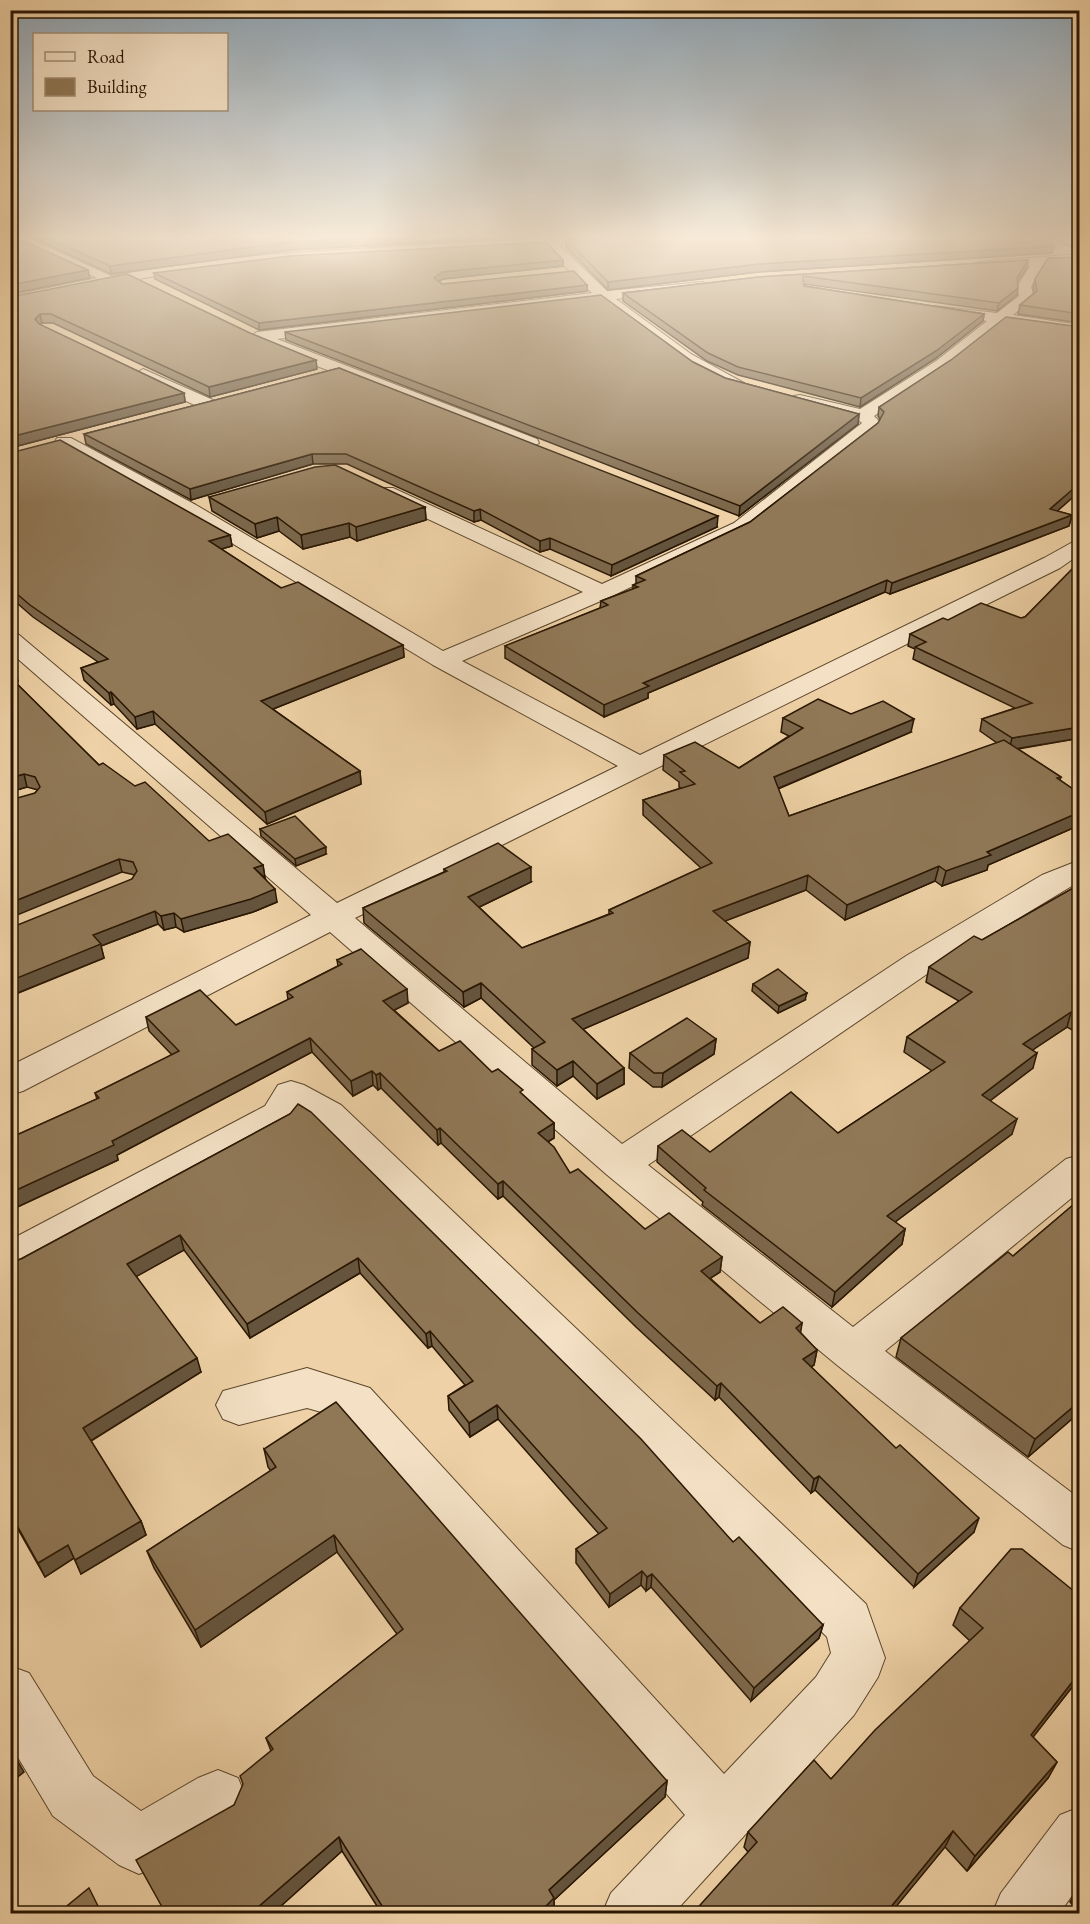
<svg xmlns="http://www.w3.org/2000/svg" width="1090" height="1924" font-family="'EB Garamond',serif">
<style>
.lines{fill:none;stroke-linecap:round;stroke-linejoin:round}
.minor-casing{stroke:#5b462b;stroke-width:2}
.minor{fill:#f4e1c5;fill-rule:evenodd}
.wall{fill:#7c674b;stroke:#2a1702;stroke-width:1.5}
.shaded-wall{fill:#65543d;stroke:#2a1702;stroke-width:1.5}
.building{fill:#907857;stroke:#2a1702;stroke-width:1.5}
</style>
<rect width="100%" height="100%" fill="#eed1a6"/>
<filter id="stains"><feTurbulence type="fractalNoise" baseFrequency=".00333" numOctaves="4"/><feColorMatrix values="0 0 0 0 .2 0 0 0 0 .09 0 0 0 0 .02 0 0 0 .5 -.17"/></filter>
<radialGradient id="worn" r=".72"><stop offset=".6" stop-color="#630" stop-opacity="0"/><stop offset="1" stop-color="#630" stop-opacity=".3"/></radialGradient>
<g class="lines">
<defs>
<g id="minor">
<path d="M10,235H22L111,276L195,262L286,253L533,239L531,235H627L621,239L566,242L559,245L607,291L703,282L705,285L698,289L616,299L691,354L744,383L736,388C686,376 638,334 600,301L277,339L537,439L539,443L530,449L253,341L249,337L257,332L592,293L544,246L240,265L149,277L10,304V296L97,278L10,239Z"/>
<polygon points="1080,254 1080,262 1045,265 1031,287 1034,297 1013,315 1080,325 1080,335 1003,323 948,367 874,416 880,422 875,431 748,531 610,597 462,661 640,755 1044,558 1080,538 1080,554 1060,568 355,918 622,1144 906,956 1042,875 1080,860 1080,881 930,972 648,1165 853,1327 1066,1159 1080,1155 1080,1191 885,1351 1080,1499 1080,1552 1063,1545 837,1365 606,1174 330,932 23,1091 10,1095 10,1066 311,915 10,652 10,632 18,634 337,903 618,766 433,665 182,513 57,446 55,442 57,438 71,438 196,505 443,651 583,592 379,496 376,492 379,488 393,488 602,584 734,523 862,423 857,419 794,404 791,400 794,396 800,395 860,409 936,361 987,321 934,312 932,309 934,306 997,313 1019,296 1017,287 1030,266 983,269 976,265 978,262"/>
<polygon points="143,369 213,400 216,404 207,409 201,408 137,378 135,374"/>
<polygon points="291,1081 304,1085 341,1105 866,1604 885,1658 878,1677 854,1715 673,1914 602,1914 611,1893 685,1815 339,1417 307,1408 239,1425 223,1419 216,1405 223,1391 307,1368 370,1388 724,1774 816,1677 831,1653 827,1637 315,1125 298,1115 291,1126 25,1272 10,1276 10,1240 265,1106 278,1085"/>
<polygon points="10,1666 29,1673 93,1776 141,1811 198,1778 218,1770 238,1778 246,1798 238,1818 159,1865 139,1874 119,1865 53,1816 10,1744"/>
<polygon points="1080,1807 1080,1884 1059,1914 992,1914 1001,1893 1060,1815"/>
</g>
</defs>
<use href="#minor" class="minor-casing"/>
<use href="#minor" class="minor"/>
</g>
<g class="wall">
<polygon points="27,235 530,235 530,237 290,250 111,274"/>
<polygon points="546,235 616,235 553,236"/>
<polygon points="1045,235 1080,235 1080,251"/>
<polygon points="566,239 1054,246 1052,253 758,272 608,290 566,247"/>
<polygon points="1080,257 1080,323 1018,314 1020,305 1034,293 1033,287 1035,279"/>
<polygon points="563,260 563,266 443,279 438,282 442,284 587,285 587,291 259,330 155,279 154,273"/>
<polygon points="1028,260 1027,268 1017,282 1017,295 997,311 804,284 804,286 984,314 983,321 935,359 860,407 738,375 707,361 623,301 623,293 759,277"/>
<polygon points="10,297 317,369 210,397 53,323 42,323 40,325 184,393 185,402 10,448"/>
<polygon points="1080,327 1080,491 1057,511 1072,515 1069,526 890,594 885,592 648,693 648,698 604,717 505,658 505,646 600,608 601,601 633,589 633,585 636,584 636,576 750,522 878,423 880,419 878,416 879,407"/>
<polygon points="285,332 693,362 725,378 859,414 858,424 739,516 286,340"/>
<polygon points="339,368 717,527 611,576 550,549 540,552 481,520 474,522 347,464 313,464 191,500 86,444 84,434"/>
<polygon points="10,453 230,535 232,546 221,549 281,588 403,645 404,657 273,709 360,771 361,784 267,824 155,724 137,729 114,704 111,705 84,680 81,668 98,662 33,617 10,597"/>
<polygon points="209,497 425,507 426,520 357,541 350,537 303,549 279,531 257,538 212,511"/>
<polygon points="1080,561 1080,738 1018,749 1061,777 1060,780 1080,794 1080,825 988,865 987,870 942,886 935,881 845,920 806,890 725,921 750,942 748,958 583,1029 624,1068 624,1084 597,1099 573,1076 557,1086 532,1065 532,1049 534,1048 481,998 464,1007 364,923 363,908 444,872 444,869 531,882 479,907 522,948 609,914 609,910 701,868 643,815 643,800 681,788 679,787 679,782 663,770 664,755 739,768 789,736 781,732 783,718 851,714 911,732 778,789 789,816 997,743 980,731 982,719 1015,708 913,659 915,649 908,646 910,634 948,620 1021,618 1025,617"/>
<polygon points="10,666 18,681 15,682 99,765 209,841 263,865 265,878 277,902 253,912 184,932 176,927 164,930 158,924 101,946 104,958 11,996 132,879 135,875 122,872 35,793 38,790 27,787 10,792"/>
<polygon points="260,829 326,854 296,866 261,836"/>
<polygon points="1080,876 1080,1034 1067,1027 1032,1050 1033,1068 990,1100 1012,1134 895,1222 905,1229 902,1244 832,1307 702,1205 703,1202 657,1162 658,1146 710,1152 838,1133 932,1071 904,1052 907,1037 959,1001 926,982 929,967 982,940 1077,886"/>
<polygon points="337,960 408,1003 394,1010 439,1051 492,1072 523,1095 554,1123 554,1138 548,1142 570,1173 645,1229 722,1257 720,1272 710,1278 760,1323 802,1323 800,1332 817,1350 814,1365 811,1367 974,1532 914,1587 815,1490 811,1493 719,1397 715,1400 636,1327 503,1196 498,1199 441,1143 438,1145 381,1088 378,1090 373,1085 353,1096 312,1052 117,1155 118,1160 13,1209 15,1214 10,1216 10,1138 97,1099 95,1093 172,1055 149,1031 146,1017 236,1025 288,1000 287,992 338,966"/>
<polygon points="753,984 805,1000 778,1013 752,991"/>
<polygon points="716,1039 714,1054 662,1087 653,1087 629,1068 630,1053"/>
<polygon points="290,1114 733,1542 823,1625 819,1638 751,1701 651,1587 646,1591 641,1585 609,1607 576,1563 576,1549 599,1534 498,1419 470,1437 449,1410 448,1396 465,1385 432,1346 428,1348 360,1273 250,1338 184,1250 136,1276 201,1372 91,1441 141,1521 146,1535 81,1574 74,1558 45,1577 10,1515 10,1262 21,1259"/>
<polygon points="1080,1199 1080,1412 1028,1457 896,1357 901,1338 1013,1256"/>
<polygon points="264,1449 667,1781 665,1797 554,1900 554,1912 552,1914 382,1914 342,1851 272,1914 165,1914 234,1805 271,1751 266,1738 397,1634 337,1552 201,1647 154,1568 147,1551 271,1471 268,1467"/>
<polygon points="1080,1596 1080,1677 1033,1737 1057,1762 1048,1778 967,1871 945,1847 748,1852 744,1847 748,1832 831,1779 970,1641 953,1625 960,1608"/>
<polygon points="1080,1885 1080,1913 1070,1902"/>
</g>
<g class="shaded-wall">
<polygon points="432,235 530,235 530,237 290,250 111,274 110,266 289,242"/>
<polygon points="1054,246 1052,253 758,272 608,290 608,282 759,264"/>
<polygon points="563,260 563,266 443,279 434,284 434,278 442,272"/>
<polygon points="1028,260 1027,268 1015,286 1017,278"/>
<polygon points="88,270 90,278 10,294 10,285"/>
<polygon points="587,285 587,291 259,330 259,323"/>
<polygon points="1018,288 1017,295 997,311 999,303"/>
<polygon points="40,314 42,323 37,328 35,319"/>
<polygon points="984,314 983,321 935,359 860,407 861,398"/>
<polygon points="316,360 317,369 210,397 209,387"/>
<polygon points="184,393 185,402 10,448 10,437"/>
<polygon points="859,414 858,424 739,516 740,506"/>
<polygon points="312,454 313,464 191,500 190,489"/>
<polygon points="1080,483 1080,491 1047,520 1050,509"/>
<polygon points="425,507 426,520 357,541 356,527"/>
<polygon points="480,509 481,520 474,522 474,511"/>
<polygon points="1072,515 1069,526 890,594 892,583"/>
<polygon points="718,516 717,527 611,576 612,565"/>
<polygon points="277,517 279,531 257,538 255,524"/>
<polygon points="349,523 350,537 303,549 301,535"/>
<polygon points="230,535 232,546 211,552 209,541"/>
<polygon points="550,538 550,549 540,552 540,541"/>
<polygon points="887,580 885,592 648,693 648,698 604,717 604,705 643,683"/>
<polygon points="403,645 404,657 263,713 261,701"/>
<polygon points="15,669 18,681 10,684 10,671"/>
<polygon points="111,692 114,704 111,705 109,693"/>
<polygon points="153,711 155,724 137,729 135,717"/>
<polygon points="914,719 911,732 772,791 774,777"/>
<polygon points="1080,727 1080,738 1009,750 1012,738"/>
<polygon points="360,771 361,784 267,824 265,812"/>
<polygon points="24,774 27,787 10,792 10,778"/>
<polygon points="1080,812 1080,825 988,865 987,870 942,886 946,871 987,852"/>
<polygon points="326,847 326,854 296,866 295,859"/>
<polygon points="119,859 122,872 10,918 10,903"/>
<polygon points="263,865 265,878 254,868"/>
<polygon points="939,866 935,881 845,920 847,905"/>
<polygon points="531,867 531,882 469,912 468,897"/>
<polygon points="808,875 806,890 712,926 713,911"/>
<polygon points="275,889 277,902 253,912 184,932 181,919"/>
<polygon points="155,911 158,924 101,946 104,958 10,996 10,981 93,935"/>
<polygon points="174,913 176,927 164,930 161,916"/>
<polygon points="750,942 748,958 572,1034 572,1019"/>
<polygon points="481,983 481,998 464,1007 463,992"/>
<polygon points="407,989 408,1003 385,1015 383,1001"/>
<polygon points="807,993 805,1000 778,1013 779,1006"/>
<polygon points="1071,1012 1067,1027 1019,1059 1023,1044"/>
<polygon points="310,1038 312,1052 117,1155 118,1160 13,1209 15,1214 10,1216 10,1193 112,1141"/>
<polygon points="716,1039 714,1054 662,1087 663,1073"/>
<polygon points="1037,1053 1033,1068 978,1110 982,1095"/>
<polygon points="573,1061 573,1076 557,1086 557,1070"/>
<polygon points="624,1068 624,1084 597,1099 597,1084"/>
<polygon points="372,1071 373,1085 353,1096 351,1081"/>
<polygon points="380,1073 381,1088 378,1090 376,1075"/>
<polygon points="1017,1119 1012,1134 883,1231 887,1216"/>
<polygon points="554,1123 554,1138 539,1147 538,1133"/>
<polygon points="440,1128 441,1143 438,1145 437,1130"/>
<polygon points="503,1181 503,1196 498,1199 498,1184"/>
<polygon points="905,1229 902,1244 832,1307 835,1292"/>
<polygon points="180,1235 184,1250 132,1279 127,1264"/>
<polygon points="722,1257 720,1272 700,1285 701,1271"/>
<polygon points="358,1258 360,1273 250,1338 247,1324"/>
<polygon points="802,1323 800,1337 796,1328"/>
<polygon points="430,1331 432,1346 428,1348 426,1334"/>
<polygon points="817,1350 814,1365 800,1373 803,1359"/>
<polygon points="197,1358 201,1372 89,1442 83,1428"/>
<polygon points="721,1383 719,1397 715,1400 717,1386"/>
<polygon points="1080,1401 1080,1412 1028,1457 1035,1439"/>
<polygon points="497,1405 498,1419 470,1437 469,1423"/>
<polygon points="819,1476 815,1490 811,1493 814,1479"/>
<polygon points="979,1518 974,1532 914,1587 918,1574"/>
<polygon points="141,1521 146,1535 81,1574 75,1560"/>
<polygon points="334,1535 337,1552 201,1647 195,1630"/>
<polygon points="68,1545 74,1558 45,1577 38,1563"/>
<polygon points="642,1571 641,1585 609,1607 610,1594"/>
<polygon points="652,1574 651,1587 646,1591 647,1577"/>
<polygon points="823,1625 819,1638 751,1701 754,1688"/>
<polygon points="1080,1672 1080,1677 1022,1751 1031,1735"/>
<polygon points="16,1758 24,1772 10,1783 10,1762"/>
<polygon points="1057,1762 1048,1778 967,1871 975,1856"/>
<polygon points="667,1781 665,1797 554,1900 554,1912 552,1914 538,1914 549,1890"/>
<polygon points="953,1831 945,1847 890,1914 885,1914"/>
<polygon points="339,1837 342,1851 272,1914 250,1914"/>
</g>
<g class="building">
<polygon points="10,235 88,270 10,285"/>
<polygon points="41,235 432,235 289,242 110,266"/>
<polygon points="666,235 1035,235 1054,246 759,264 608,282 566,239"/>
<polygon points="1062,235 1080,235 1080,243"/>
<polygon points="546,242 563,260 442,272 434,278 442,284 574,271 587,285 259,323 154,273 290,256"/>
<polygon points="1080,257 1080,314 1020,305 1037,291 1035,279 1048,258"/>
<polygon points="1028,260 1017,278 1018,288 999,303 803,276 804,286 984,314 936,351 861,398 738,367 708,353 623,293 759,277"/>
<polygon points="127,274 250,333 316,360 209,387 51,314 40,314 35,319 39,324 184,393 10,437 10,297"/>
<polygon points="601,295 693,362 725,378 859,414 740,506 285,332"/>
<polygon points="1006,317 1080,327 1080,483 1050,509 1072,515 892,583 887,580 643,683 649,686 604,705 505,646 608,605 601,601 638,587 633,585 645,580 636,576 750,522 878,423 884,412 879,407 951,360"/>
<polygon points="339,368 718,516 612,565 550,538 540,541 480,509 474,511 346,454 312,454 190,489 84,434"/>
<polygon points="60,440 230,535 209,541 281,588 298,582 403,645 261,701 360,771 265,812 153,711 135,717 111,692 109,693 81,668 108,659 30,605 10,588 10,453"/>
<polygon points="335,465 425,507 356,527 349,523 301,535 277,517 255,524 209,497 315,467"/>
<polygon points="1080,561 1080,727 1012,738 982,719 1032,703 915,647 926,642 910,634 943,618 948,620 981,603 1021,618 1025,617"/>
<polygon points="10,677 99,765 103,763 135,786 145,782 209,841 228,834 263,865 254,868 275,889 251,899 181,919 174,913 161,916 155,911 93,935 101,944 10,981 10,928 132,879 137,871 133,862 119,859 10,903 10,800 35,793 40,787 35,777 24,774 10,778"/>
<polygon points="818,699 851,714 883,701 914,719 774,777 789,816 1004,740 1061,777 1057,778 1080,794 1080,812 987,852 991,855 946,871 939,866 847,905 808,875 713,911 750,942 572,1019 624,1068 597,1084 573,1061 557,1070 532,1049 545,1042 481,983 463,992 363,908 447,871 444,869 498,843 531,867 468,897 522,948 613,913 609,910 712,863 643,800 695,784 680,772 685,771 664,755 695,742 739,768 803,728 783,718"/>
<polygon points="295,816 326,847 295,859 260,829"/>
<polygon points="1080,884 1080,1016 1071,1012 1023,1044 1037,1053 982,1095 1017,1119 887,1216 905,1229 835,1292 704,1190 706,1188 658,1146 682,1130 710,1152 791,1092 838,1133 945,1062 907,1037 972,992 929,967 974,936 982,940"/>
<polygon points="361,949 407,989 383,1001 439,1051 460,1041 492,1072 498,1069 523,1090 520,1092 554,1123 538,1133 554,1147 570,1173 578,1169 645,1229 669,1213 722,1257 701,1271 760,1323 783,1307 802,1323 796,1328 817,1350 803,1359 896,1448 900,1445 979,1518 918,1574 819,1476 814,1479 721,1383 717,1386 637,1312 503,1181 498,1184 440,1128 437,1130 380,1073 376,1075 372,1071 351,1081 310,1038 112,1141 114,1145 10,1193 10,1138 99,1098 95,1093 179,1051 146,1017 200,990 236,1025 293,997 287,992 342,964 337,960"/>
<polygon points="778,969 807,993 779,1006 753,984"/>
<polygon points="687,1018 716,1039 663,1073 654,1073 630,1053"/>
<polygon points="298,1104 311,1112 641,1439 733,1542 739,1537 823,1625 754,1688 652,1574 647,1577 642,1571 610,1594 576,1549 607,1528 497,1405 469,1423 448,1396 473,1381 430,1331 426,1334 358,1258 247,1324 180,1235 127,1264 197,1358 83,1428 141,1521 75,1560 68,1545 38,1563 10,1513 10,1262 21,1259 290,1114"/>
<polygon points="1080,1199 1080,1401 1035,1439 901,1338 1008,1252 1013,1256"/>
<polygon points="336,1402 667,1781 549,1890 554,1898 538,1914 387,1914 339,1837 250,1914 166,1914 136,1860 234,1805 243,1784 240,1776 273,1749 266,1738 403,1629 334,1535 195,1630 147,1551 276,1467 264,1449"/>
<polygon points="1011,1549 1022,1549 1080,1596 1080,1672 1031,1735 1057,1762 975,1856 953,1831 885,1914 692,1914 757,1842 748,1832 814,1760 831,1779 875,1730 983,1628 960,1608"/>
<polygon points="10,1749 16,1758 10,1762"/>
<polygon points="89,1888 102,1914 57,1914"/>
</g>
<linearGradient id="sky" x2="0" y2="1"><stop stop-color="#8fa6b7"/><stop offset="0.47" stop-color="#f7ead7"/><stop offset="1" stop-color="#f7ead7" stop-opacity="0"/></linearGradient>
<rect width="1090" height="504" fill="url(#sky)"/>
<rect width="1090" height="1924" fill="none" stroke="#eed1a6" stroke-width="36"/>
<rect x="12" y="12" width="1066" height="1900" fill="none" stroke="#2a1702" stroke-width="3"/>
<rect x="18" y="18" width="1054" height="1888" fill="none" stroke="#2a1702" stroke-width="1.5"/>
<rect x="33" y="33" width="195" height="78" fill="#f4e1c5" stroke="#a39077" stroke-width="1.5"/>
<rect x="45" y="52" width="30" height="9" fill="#f4e1c5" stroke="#a39077" stroke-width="1.5"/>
<text x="87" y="63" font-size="18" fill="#2a1702">Road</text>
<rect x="45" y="78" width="30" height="18" fill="#907857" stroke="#a39077" stroke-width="1.5"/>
<text x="87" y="93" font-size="18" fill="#2a1702">Building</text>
<rect width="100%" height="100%" filter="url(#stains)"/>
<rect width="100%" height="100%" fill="url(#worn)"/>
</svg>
